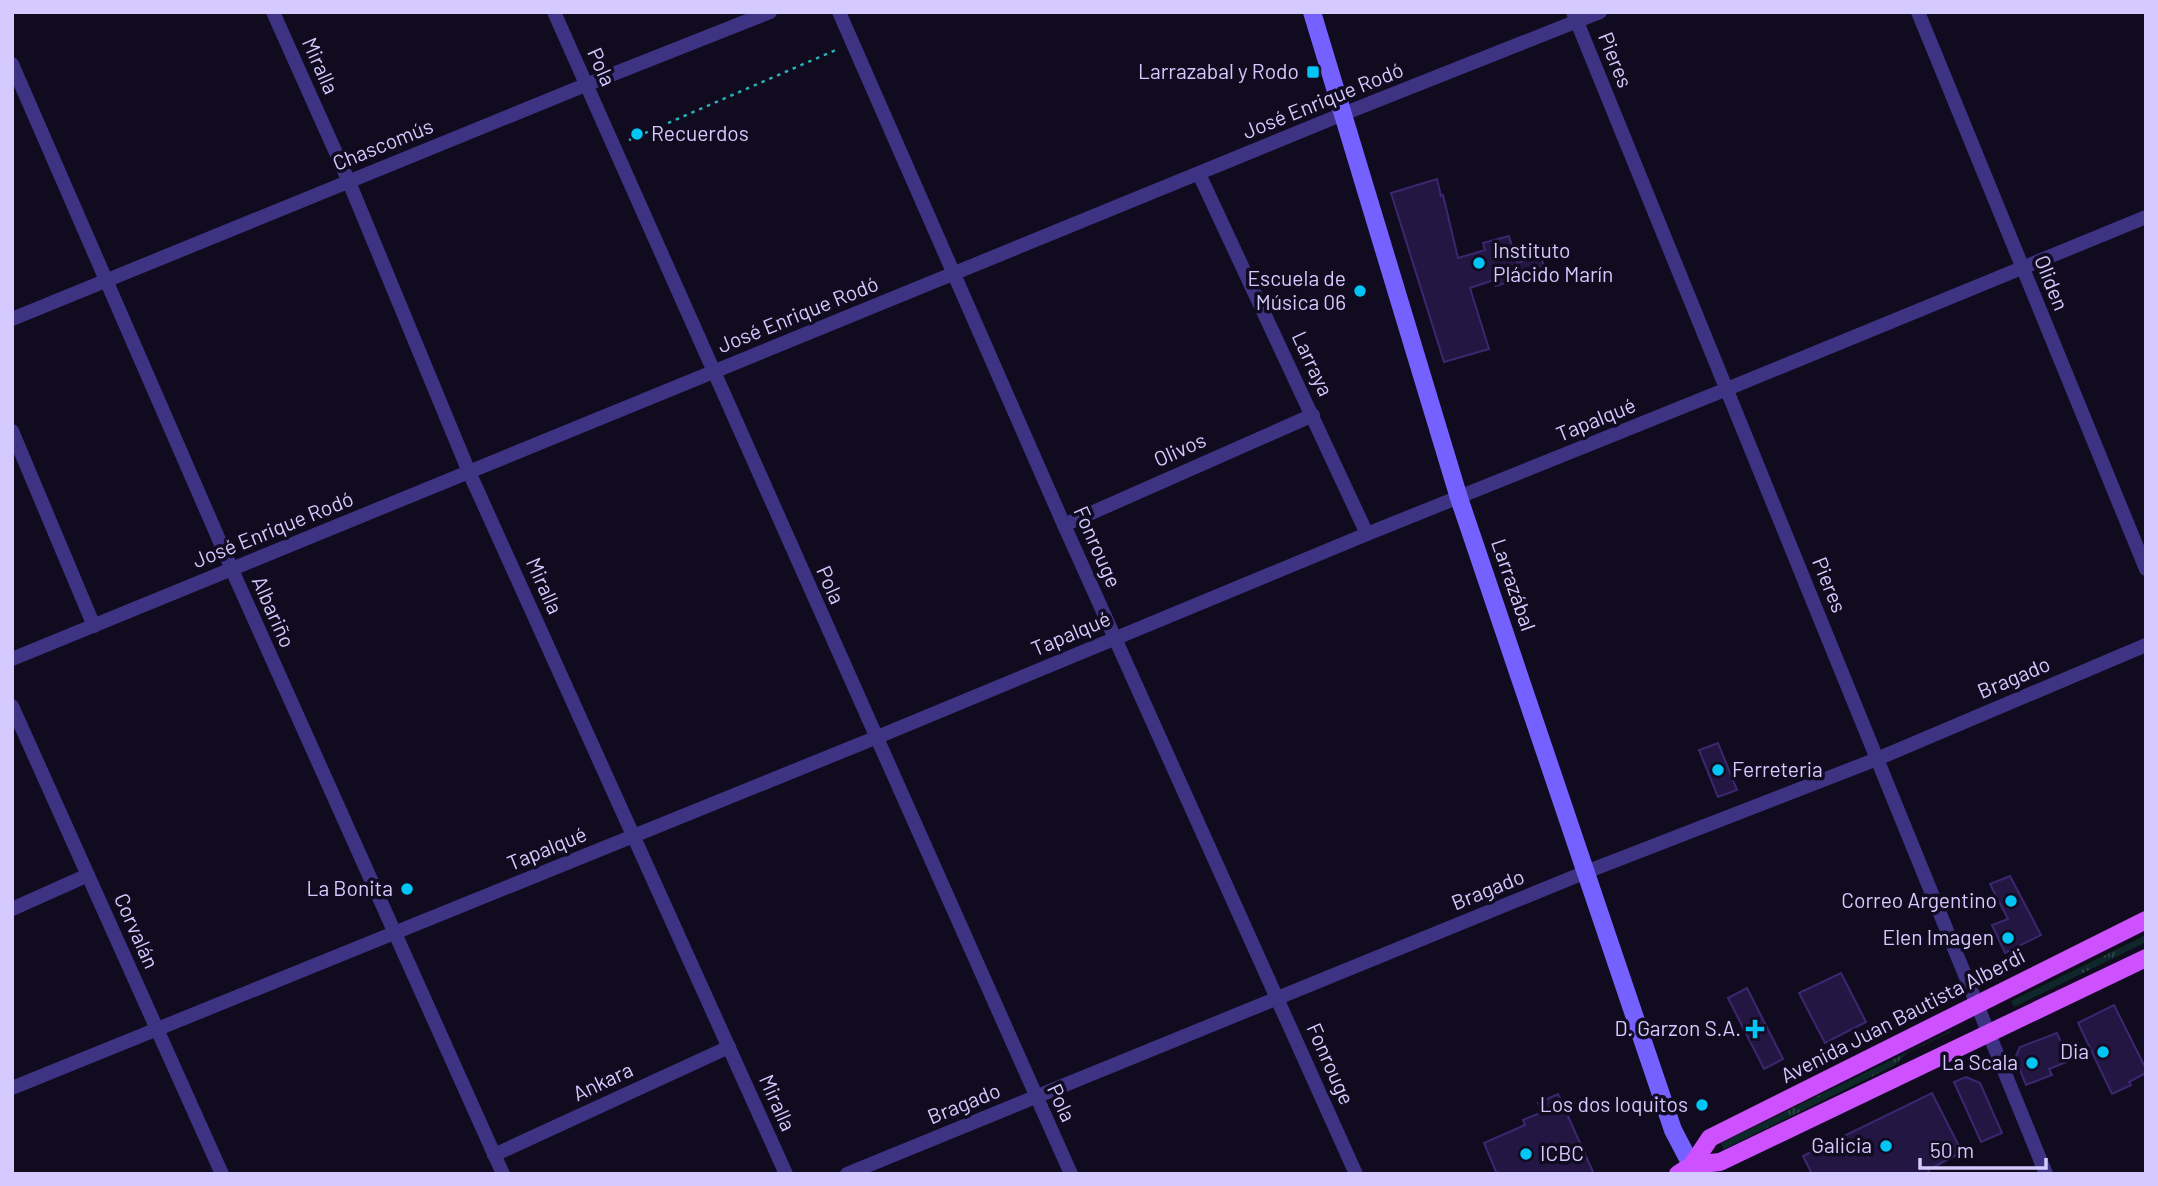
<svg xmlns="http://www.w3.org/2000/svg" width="2158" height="1186" font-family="Barlow,sans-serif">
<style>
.grass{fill:url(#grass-tufts)}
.building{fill:#231642;stroke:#3c276f;stroke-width:2}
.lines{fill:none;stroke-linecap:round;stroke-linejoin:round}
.path{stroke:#26b2b7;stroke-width:2.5;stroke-dasharray:3.5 5;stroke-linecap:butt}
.street{stroke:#3d3382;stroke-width:14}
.secondary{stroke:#7461ff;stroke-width:18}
.primary{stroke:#ce51ff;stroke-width:18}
.poi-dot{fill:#00c5f5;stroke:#110b20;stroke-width:2.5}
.labels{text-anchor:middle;stroke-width:7;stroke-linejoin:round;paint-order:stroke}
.street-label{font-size:21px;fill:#d5caff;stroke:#110b20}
.poi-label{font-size:21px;fill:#d5caff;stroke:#110b20;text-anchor:end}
</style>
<defs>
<pattern id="grass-tufts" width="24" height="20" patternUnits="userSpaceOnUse" patternTransform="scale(1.75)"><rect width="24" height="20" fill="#0e282a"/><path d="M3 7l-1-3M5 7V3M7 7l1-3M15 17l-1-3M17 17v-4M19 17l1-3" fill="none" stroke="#30464a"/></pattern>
</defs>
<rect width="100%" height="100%" fill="#110b20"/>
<g class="grass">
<polygon points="2146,935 2146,942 2014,1007 2011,1001"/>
<polygon points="1951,1031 1951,1032 1907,1053 1895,1065 1724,1149 1721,1143"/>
</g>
<g class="building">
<polygon points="1437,179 1441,196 1443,195 1458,258 1485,250 1483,243 1509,236 1517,263 1540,256 1546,270 1496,286 1494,280 1470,288 1489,349 1444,362 1391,193"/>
<polygon points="1718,743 1737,790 1718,797 1699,750"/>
<polygon points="2010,876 2041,935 2005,953 1992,925 2008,919 1990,884"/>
<polygon points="1841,973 1866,1022 1825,1043 1799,993"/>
<polygon points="1747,988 1783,1059 1764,1069 1728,998"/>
<polygon points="2114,1005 2146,1069 2146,1073 2129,1082 2131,1085 2112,1094 2078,1023"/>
<polygon points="2057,1033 2069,1061 2049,1069 2052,1075 2026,1085 2015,1058 2020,1047"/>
<polygon points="1966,1077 1980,1083 2002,1133 1981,1142 1954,1082"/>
<polygon points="1932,1093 1962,1152 1928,1170 1930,1174 1812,1174 1803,1156"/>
<polygon points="1558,1094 1594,1174 1497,1174 1484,1143 1525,1125 1523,1120 1542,1112 1538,1103"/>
</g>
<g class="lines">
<polyline class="path" points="629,140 838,49"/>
<g class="street">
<polyline points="273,12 349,182 469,472 786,1174"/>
<polyline points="554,12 1071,1174"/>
<polyline points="839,12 1064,525 1356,1174"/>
<polyline points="1573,12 2046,1174"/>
<polyline points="1918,12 2146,569"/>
<polyline points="12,64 237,581 503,1174"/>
<polyline points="1199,174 1367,534"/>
<polyline points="12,319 583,86 770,12"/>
<polyline points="12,431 94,626"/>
<polyline points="1064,525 1313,415"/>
<polyline points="12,659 1343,114 1600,12"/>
<polyline points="12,706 222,1174"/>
<polyline points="12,909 88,875"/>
<polyline points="12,1088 875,738 1367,534 1727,389 2146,217"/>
<polyline points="494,1155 729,1047"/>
<polyline points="847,1174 1586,872 1877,759 2146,645"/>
</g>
<polyline class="secondary" points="1312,12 1459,498 1673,1130 1696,1174"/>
<g class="primary">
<polyline points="1692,1165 1720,1162 2146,958"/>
<polyline points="1678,1174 1692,1165 1710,1138 2146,920"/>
</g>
</g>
<g class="poi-dot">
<rect x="1306" y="65" width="14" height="14" rx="3.5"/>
<circle cx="637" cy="134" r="7"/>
<circle cx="1479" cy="263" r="7"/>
<circle cx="1360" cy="291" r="7"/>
<circle cx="1718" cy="770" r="7"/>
<circle cx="407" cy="889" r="7"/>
<circle cx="2011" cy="901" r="7"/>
<circle cx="2008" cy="938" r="7"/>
<path d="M1751.5 1018.5h7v7h7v7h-7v7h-7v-7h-7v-7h7z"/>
<circle cx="2103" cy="1052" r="7"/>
<circle cx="2032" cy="1063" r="7"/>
<circle cx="1702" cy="1105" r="7"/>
<circle cx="1886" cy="1146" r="7"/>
<circle cx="1526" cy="1154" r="7"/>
</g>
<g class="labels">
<g class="street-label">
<text transform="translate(1615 60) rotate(68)" y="7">Pieres</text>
<text transform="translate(320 66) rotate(66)" y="7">Miralla</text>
<text transform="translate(601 67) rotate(66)" y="7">Pola</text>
<text transform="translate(1323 101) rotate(-22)" y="7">José Enrique Rodó</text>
<text transform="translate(383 145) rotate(-22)" y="7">Chascomús</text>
<text transform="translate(2051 283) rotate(68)" y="7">Oliden</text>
<text transform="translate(798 315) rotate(-22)" y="7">José Enrique Rodó</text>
<text transform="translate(1312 364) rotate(65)" y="7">Larraya</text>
<text transform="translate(1596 420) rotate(-22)" y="7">Tapalqué</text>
<text transform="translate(1180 450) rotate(-24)" y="7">Olivos</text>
<text transform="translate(273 530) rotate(-22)" y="7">José Enrique Rodó</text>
<text transform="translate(1097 547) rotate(66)" y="7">Fonrouge</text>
<text transform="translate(830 585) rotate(66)" y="7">Pola</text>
<text transform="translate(1513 585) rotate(71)" y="7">Larrazábal</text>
<text transform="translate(1829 585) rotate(68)" y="7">Pieres</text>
<text transform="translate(544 586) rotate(66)" y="7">Miralla</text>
<text transform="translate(273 612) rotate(66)" y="7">Albariño</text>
<text transform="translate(1071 634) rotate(-23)" y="7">Tapalqué</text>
<text transform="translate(2014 678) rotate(-23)" y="7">Bragado</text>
<text transform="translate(547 849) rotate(-22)" y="7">Tapalqué</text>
<text transform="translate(1488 890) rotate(-22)" y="7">Bragado</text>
<text transform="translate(136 931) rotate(66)" y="7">Corvalán</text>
<text transform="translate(1903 1016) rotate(-27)" y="7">Avenida Juan Bautista Alberdi</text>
<text transform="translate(1330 1064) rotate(66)" y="7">Fonrouge</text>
<text transform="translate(603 1082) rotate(-25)" y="7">Ankara</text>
<text transform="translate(777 1103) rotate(66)" y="7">Miralla</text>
<text transform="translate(1061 1103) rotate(65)" y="7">Pola</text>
<text transform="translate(964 1104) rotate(-22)" y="7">Bragado</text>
</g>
<g class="poi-label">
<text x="1299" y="79">Larrazabal y Rodo</text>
<text x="651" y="141" text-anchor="start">Recuerdos</text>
<text x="1493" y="258" text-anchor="start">Instituto<tspan x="1493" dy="24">Plácido Marín</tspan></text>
<text x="1346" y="286">Escuela de<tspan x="1346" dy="24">Música 06</tspan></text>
<text x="1732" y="777" text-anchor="start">Ferreteria</text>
<text x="393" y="896">La Bonita</text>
<text x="1997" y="908">Correo Argentino</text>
<text x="1994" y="945">Elen Imagen</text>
<text x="1741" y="1036">D. Garzon S.A.</text>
<text x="2089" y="1059">Dia</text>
<text x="2018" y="1070">La Scala</text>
<text x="1688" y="1112">Los dos loquitos</text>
<text x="1872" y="1153">Galicia</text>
<text x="1540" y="1161" text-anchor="start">ICBC</text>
</g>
</g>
<rect width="2158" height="1186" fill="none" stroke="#d5caff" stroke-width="28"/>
<path d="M1920 1158v10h126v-10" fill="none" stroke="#d5caff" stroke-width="3.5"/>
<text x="1930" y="1158" font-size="21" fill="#d5caff" stroke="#110b20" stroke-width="5" paint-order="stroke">50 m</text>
</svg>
